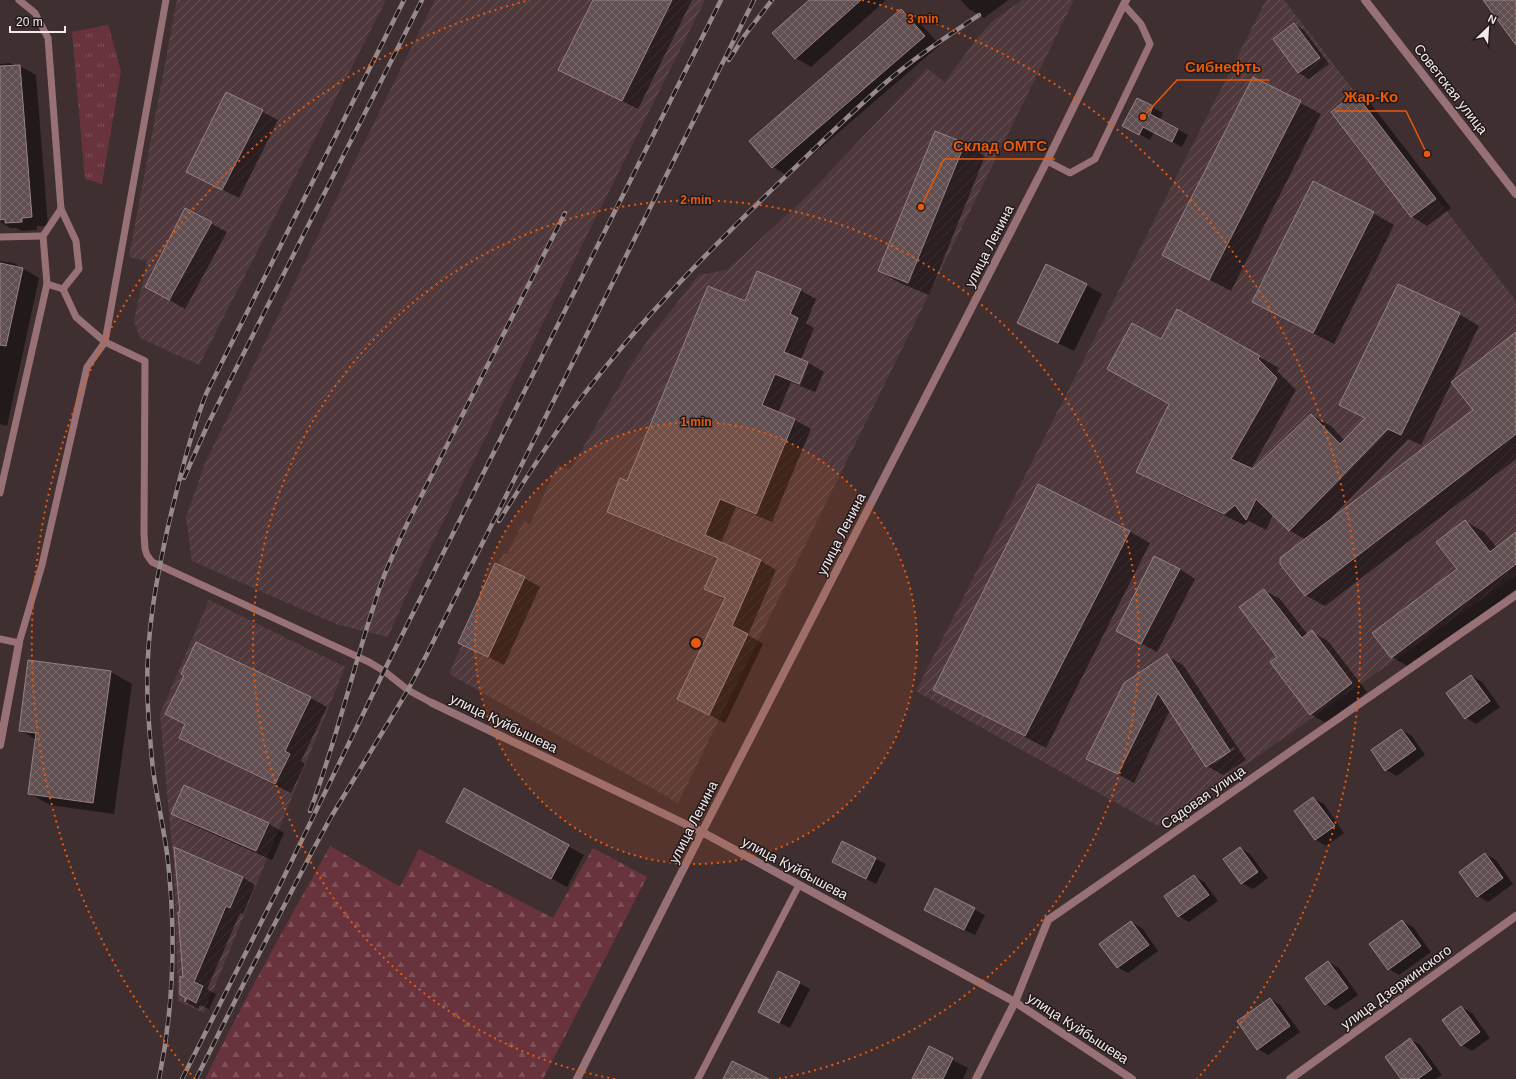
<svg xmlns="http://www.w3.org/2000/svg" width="1516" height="1079" font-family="Arial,sans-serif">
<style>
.industrial{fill:url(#industrial-furrows)}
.forest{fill:url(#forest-firs)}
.park{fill:url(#park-tufts)}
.shadow{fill:#0007;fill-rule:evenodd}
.building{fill:url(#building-cross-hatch);stroke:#978285}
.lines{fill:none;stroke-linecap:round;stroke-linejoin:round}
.service{stroke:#977176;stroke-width:7}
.minor{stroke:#977176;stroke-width:8}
.tertiary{stroke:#977176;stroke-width:8}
.rail-casing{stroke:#988a8c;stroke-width:4.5}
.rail{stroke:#21191a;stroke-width:3;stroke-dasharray:9;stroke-linecap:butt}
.ring{fill:none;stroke:#e8590c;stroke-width:2;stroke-dasharray:2 4}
.labels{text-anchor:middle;stroke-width:3;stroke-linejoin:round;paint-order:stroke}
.street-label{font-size:14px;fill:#f4e9ea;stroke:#21191a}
.centre{fill:#e8590c;stroke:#21191a;stroke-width:2}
.ring-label{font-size:12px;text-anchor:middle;font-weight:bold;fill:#e8590c;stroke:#21191a;stroke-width:3;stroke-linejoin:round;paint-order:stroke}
.leader{fill:none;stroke:#e8590c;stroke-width:1.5}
.callout-dot{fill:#e8590c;stroke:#21191a;stroke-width:1.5}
.callout-label{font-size:15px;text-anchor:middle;font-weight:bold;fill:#e8590c;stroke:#21191a;stroke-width:3;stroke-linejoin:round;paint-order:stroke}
</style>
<defs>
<pattern id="industrial-furrows" width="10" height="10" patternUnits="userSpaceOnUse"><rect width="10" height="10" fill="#50393c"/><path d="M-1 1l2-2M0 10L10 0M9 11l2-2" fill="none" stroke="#6a5658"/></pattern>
<pattern id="forest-firs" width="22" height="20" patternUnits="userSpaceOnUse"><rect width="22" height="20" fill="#69333d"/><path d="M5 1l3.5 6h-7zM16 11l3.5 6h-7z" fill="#7f5159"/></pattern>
<pattern id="park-tufts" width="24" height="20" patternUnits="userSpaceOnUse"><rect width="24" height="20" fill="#69333d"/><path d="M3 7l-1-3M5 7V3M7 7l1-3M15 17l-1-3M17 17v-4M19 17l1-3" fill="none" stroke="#7f5159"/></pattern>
<pattern id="building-cross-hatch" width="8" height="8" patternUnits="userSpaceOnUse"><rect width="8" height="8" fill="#614e50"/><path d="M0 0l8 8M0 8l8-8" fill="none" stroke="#786869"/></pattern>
</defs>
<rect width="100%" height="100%" fill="#402f31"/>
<g class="industrial">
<polygon points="177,0 386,0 199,365 140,338 134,321 147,261 129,257"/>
<polygon points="435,0 705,0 405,598 388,637 336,624 192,561 186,517 205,463"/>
<polygon points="1022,0 1074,0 678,803 449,674 503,553 507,554 524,521 530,524 558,465 570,470 633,362 648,340 699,275 727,270 804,199 927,69 945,82 978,37 993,21"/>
<polygon points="1266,0 1284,0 1516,301 1516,575 1158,826 916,691"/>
<polygon points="209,600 345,667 204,1013 178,1001 174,868 160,714"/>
</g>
<path class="forest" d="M330,846L400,887L419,849L553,918L593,848L647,877L543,1079H205C244,1000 287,923 330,846Z"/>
<polygon class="park" points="108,25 121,71 102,184 85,179 72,32"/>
<g class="shadow">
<polygon points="594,0 692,0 638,109 559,69"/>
<polygon points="810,0 886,0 811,67 796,58"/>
<polygon points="961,0 1008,0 984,18 969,9"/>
<polygon points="901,10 917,20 940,45 788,176 773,167"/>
<polygon points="1294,24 1304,30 1329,64 1309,79 1299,73 1274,39"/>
<polygon points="10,63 15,66 20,66 36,75 48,226 37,226 37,230 22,231 16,228 11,228 0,222 0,64"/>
<polygon points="1254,78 1321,114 1231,291 1163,255"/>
<polygon points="227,93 278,120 239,198 203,180"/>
<polygon points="1355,95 1371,104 1451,208 1427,226 1411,216"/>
<polygon points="1137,99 1163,113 1160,120 1188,135 1182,147 1154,132 1150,140 1134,131"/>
<polygon points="964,144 985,156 929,295 900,283 879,271"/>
<polygon points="186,210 227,232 185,309 146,286"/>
<polygon points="1373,213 1394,225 1334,344 1253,302"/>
<polygon points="0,261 14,263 39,278 7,426 0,424"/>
<polygon points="1086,285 1102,294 1074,351 1018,323"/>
<polygon points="800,290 816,299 806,323 814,328 801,359 809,363 807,363 798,385 791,382 778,413 795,420 811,429 772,522 736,507 721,543 761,561 776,570 748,635 763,644 725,723 678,698 725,600 706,589 718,559 624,520 608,511 745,302"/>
<polygon points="1178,311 1279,368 1277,371 1296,390 1251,469 1254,471 1311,415 1331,426 1345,441 1366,419 1341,405 1459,314 1479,326 1421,445 1408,439 1331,518 1332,519 1474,410 1516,333 1516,459 1325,606 1305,595 1279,560 1306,540 1289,530 1273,515 1266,530 1249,521 1244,525 1157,483 1138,472 1170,404 1161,340"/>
<polygon points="809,363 824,372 815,392 800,386"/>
<polygon points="1465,521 1484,532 1497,548 1516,534 1516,589 1411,668 1392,657 1458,569"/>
<polygon points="1129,531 1150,543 1046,748 935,690"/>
<polygon points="1180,569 1195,579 1157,652 1133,639"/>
<polygon points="524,578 540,587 504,665 459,642"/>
<polygon points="1264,590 1280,599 1308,635 1312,632 1328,641 1367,692 1326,723 1310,714 1278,657"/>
<polygon points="196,644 311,698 327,707 301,761 305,764 291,793 196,746 180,737 186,725 167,714 186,675"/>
<path d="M1167,656L1183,665L1246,760L1223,775L1207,766L1170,710L1134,783L1088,758ZM1234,747L1235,749L1213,764V762Z"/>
<polygon points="111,672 132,684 114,814 50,805 29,793 36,740 20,730"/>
<polygon points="1472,676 1482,682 1500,707 1476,724 1466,718"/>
<polygon points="1401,730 1412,736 1425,755 1397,776 1386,770"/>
<polygon points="464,790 584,855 567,887 463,830"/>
<polygon points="1313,798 1324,804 1344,833 1326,846 1316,840 1295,811"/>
<polygon points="172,814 268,823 284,833 272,860 188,823"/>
<polygon points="1240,848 1250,854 1268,878 1253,889 1242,883"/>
<polygon points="1486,854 1496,860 1513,884 1488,902 1478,896"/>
<polygon points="876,859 886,864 876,884 843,867"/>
<polygon points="1194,876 1204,882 1218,901 1189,922 1179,916"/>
<polygon points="242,877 255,885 243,914 240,913 207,989 216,994 209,1009 200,1005 198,1009 186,1002 179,914"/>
<polygon points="935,889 985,915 975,935 935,916"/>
<polygon points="1402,921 1413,927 1431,952 1399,975 1389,969"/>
<polygon points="1131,922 1142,928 1158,951 1128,973 1117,967"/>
<polygon points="1328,962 1339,968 1358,995 1336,1010 1326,1004"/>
<polygon points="799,983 810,989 790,1028 770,1018"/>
<polygon points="1270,999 1280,1005 1300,1032 1268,1055 1258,1049"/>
<polygon points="1461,1007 1472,1013 1490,1038 1472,1051 1462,1045"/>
<polygon points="1410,1039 1420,1045 1442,1075 1436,1079 1402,1079"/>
<polygon points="929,1048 968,1068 963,1079 913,1079"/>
</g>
<g class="building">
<polygon points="593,0 672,0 622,101 558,70"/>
<polygon points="809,0 861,0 795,59 772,33"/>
<polygon points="1483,0 1516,0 1516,45"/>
<polygon points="901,9 925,36 772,168 749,141"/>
<polygon points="1294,23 1320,58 1298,73 1273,39"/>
<polygon points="20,65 32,217 22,218 22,222 5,223 5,219 0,220 0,66"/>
<polygon points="1253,77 1301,101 1209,280 1162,255"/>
<polygon points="226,92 263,110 222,190 186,172"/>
<polygon points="1355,93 1436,199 1411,217 1331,112"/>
<polygon points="1137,98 1153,106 1150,114 1178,129 1172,142 1143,127 1139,135 1122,126"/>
<polygon points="935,131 965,143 908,283 878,271"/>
<polygon points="1313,181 1374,212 1313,333 1252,302"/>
<polygon points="185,208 212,222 169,300 145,287"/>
<polygon points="0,263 23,268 6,346 0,345"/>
<polygon points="1046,264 1087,284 1058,343 1017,323"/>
<polygon points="757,271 801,289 790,314 798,318 784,352 808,362 799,384 775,374 762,405 795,419 756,514 720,499 705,535 761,560 732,626 748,634 709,715 677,699 725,598 704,589 718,558 607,512 620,478 627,481 708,286 745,301"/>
<polygon points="1398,284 1460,313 1401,435 1388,429 1289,531 1256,499 1246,520 1235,505 1224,514 1136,472 1169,404 1107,369 1132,323 1161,339 1177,309 1260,356 1258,359 1277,378 1231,459 1253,469 1311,414 1340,444 1365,418 1339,405"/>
<polygon points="1516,332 1516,434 1305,596 1280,564 1280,558 1473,410 1451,382"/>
<polygon points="1038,484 1130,531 1025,736 933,690"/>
<polygon points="1465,520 1490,552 1516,532 1516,564 1391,658 1372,633 1457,569 1436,542"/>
<polygon points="1154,556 1180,569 1141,644 1116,631"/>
<polygon points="495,563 525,577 488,657 458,643"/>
<polygon points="1264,589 1302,638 1312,630 1352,683 1310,715 1270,662 1277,657 1239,607"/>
<polygon points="196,642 311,697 285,751 290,754 275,784 179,738 185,724 165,714 184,676 181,674"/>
<polygon points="1167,654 1230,751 1206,767 1158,693 1118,774 1086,759 1124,683"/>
<polygon points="28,660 111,671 93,803 28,794 36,733 19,731"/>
<polygon points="1471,675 1490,701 1465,719 1446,693"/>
<polygon points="1401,729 1416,749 1385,771 1371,750"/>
<polygon points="184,785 269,823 256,851 171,814"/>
<polygon points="464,788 569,845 551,879 446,822"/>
<polygon points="1313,797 1335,826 1315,840 1294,811"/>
<polygon points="842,841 876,858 866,879 832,862"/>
<polygon points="174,847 243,877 230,908 226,906 194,982 203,986 196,1003 187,998 185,1002 185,997 180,995 180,976 183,978 178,912 180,913"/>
<polygon points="1240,847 1258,872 1241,884 1223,859"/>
<polygon points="1485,853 1503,878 1477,897 1459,872"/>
<polygon points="1194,875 1209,895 1178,917 1164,896"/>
<polygon points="935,888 975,908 964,930 924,910"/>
<polygon points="1402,920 1421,946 1388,970 1369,944"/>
<polygon points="1131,921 1149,945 1117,968 1099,944"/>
<polygon points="1328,961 1348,988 1325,1005 1305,978"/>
<polygon points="778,971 800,982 779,1023 758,1012"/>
<polygon points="1270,998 1290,1026 1257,1050 1237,1021"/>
<polygon points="1461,1006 1480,1032 1461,1046 1442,1020"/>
<polygon points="1410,1038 1432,1069 1418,1079 1401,1079 1385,1057"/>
<polygon points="929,1046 953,1058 943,1079 912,1079"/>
<polygon points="732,1061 769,1079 723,1079"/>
</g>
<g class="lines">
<g class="service">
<polyline points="19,0 35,13 48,38 61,209 76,241 79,269 63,289 47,284"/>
<polyline points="1047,161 1070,173 1095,159 1150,44 1141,24 1124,5"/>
<polyline points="0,237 43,236"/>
<polyline points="63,289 76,317 105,342 145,361 144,533 145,549 147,555 152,562 369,662 384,671 408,690 432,703"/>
<polyline points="0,493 47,284 43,236 61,209"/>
<polyline points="0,639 19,643 42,565 87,367 105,342 166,0"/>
<polyline points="698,1079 799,885"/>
</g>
<g class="minor">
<polyline points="432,703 702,832 1015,1002 1132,1079"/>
<polyline points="0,745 19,643"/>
<polyline points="976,1079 1015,1002 1048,920 1516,595"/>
<polyline points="1290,1079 1516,916"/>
</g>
<g class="tertiary">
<polyline points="1365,0 1516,194"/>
<polyline points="577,1079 702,832 1047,161 1126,0"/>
</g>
<defs>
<g id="rail">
<polyline points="729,60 745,35 772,0"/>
<polyline points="184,478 208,424 422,0"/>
<path d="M499,521C525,480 551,437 581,398C642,318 712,247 784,178C821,143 857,106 896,74C922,52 951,34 979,15"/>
<path d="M310,811C338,737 355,659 381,584C389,562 399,541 409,520L565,213"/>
<path d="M159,1079C174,1006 176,927 167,853C163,825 157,798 153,770C151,750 149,728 148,708C144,642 156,578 171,514C181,473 191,433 206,394L404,0"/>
<polyline points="182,1079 280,885 384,671 721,0"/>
<polyline points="196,1079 246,979 313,850 331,817 408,690 427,654 754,0"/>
</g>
</defs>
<use href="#rail" class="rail-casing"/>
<use href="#rail" class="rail"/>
</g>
<circle cx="696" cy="643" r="221" fill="#e8590c" fill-opacity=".12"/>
<g class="ring">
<circle cx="696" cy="643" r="221"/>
<path d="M615 1079A443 443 0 1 1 777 1079"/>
<path d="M195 1079A664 664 0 0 1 530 0M862 0A664 664 0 0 1 1197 1079"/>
</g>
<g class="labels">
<g class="street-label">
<text transform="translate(1451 89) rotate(52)" y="5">Советская улица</text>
<text transform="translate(989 246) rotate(-63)" y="5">улица Ленина</text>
<text transform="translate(841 534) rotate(-63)" y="5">улица Ленина</text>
<text transform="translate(504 723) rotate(26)" y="5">улица Куйбышева</text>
<text transform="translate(1203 797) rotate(-35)" y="5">Садовая улица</text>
<text transform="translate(693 822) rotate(-63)" y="5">улица Ленина</text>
<text transform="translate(795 868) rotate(28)" y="5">улица Куйбышева</text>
<text transform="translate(1396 987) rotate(-36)" y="5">улица Дзержинского</text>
<text transform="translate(1078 1028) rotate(33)" y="5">улица Куйбышева</text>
</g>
</g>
<circle cx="696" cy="643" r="6" class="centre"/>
<g class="ring-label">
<text x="923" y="23">3 min</text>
<text x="696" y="204">2 min</text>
<text x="696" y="426">1 min</text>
</g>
<path class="leader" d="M1143 117L1177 80H1269M1427 154L1406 111H1335M921 207L944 159H1055"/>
<g class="callout-dot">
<circle cx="1143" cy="117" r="4"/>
<circle cx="1427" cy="154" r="4"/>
<circle cx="921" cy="207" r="4"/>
</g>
<g class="callout-label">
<text x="1223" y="72">Сибнефть</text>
<text x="1371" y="102">Жар-Ко</text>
<text x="1000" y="151">Склад ОМТС</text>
</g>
<g transform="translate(1488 28) rotate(25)" stroke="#21191a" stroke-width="3" paint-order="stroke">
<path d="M0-3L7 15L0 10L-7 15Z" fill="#f4e9ea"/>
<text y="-6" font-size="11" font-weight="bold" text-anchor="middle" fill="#f4e9ea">N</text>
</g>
<path d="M10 26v6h55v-6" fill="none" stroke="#f4e9ea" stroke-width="2"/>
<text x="16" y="26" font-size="12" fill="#f4e9ea" stroke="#21191a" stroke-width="3" paint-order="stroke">20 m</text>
</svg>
